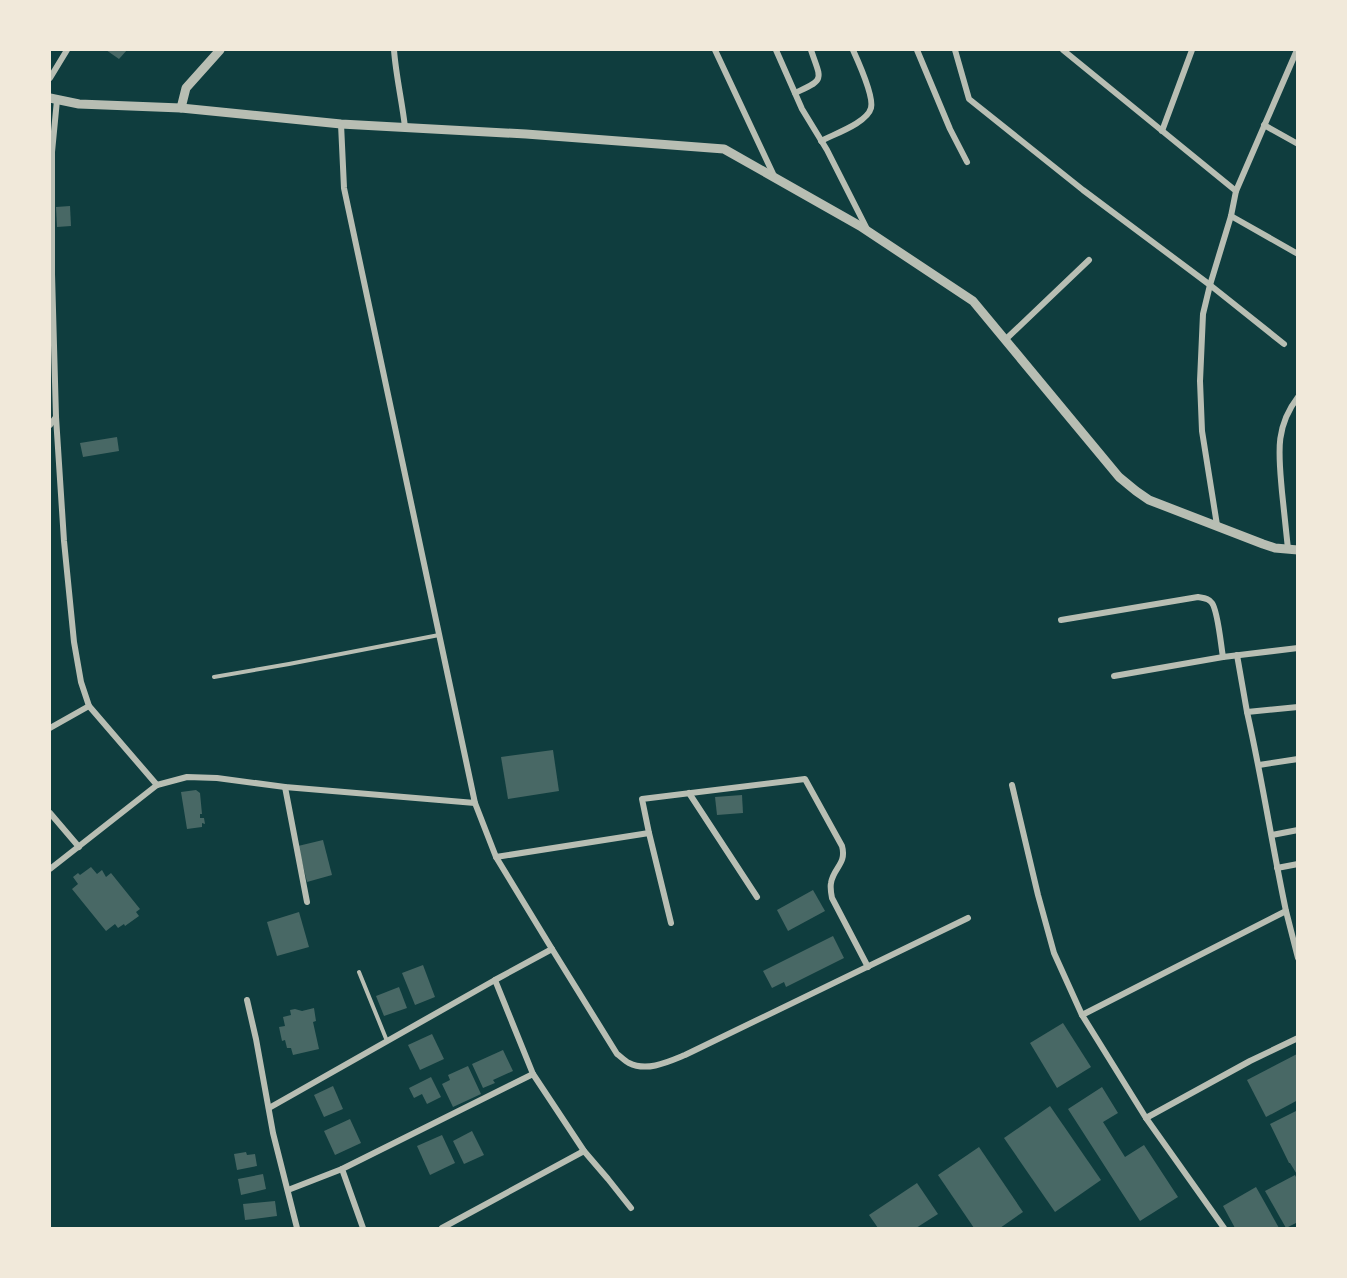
<svg xmlns="http://www.w3.org/2000/svg" width="1347" height="1278" font-family="Mulish,sans-serif">
<style>
.building{fill:#486865}
.lines{fill:none;stroke-linecap:round;stroke-linejoin:round}
.service{stroke:#b8beb3;stroke-width:4}
.minor{stroke:#b8beb3;stroke-width:6}
.tertiary{stroke:#b8beb3;stroke-width:9}
</style>
<rect width="100%" height="100%" fill="#0f3d3e"/>
<g class="building">
<polygon points="106,50 127,50 119,59"/>
<polygon points="70,206 71,226 57,227 56,207"/>
<polygon points="117,437 119,451 83,457 80,443"/>
<polygon points="553,750 559,791 508,799 501,757"/>
<polygon points="196,790 200,793 202,814 200,814 200,818 204,818 205,824 202,823 202,827 187,829 181,792"/>
<polygon points="742,795 743,813 717,815 715,797"/>
<polygon points="323,840 332,875 307,882 298,846"/>
<polygon points="91,867 97,874 102,870 106,877 111,873 140,909 136,912 139,916 125,926 124,924 118,928 115,924 106,931 72,889 78,884 73,877 78,873 80,875"/>
<polygon points="813,890 825,911 788,931 777,910"/>
<polygon points="299,912 309,947 277,956 267,922"/>
<polygon points="833,936 844,958 786,987 784,982 772,988 763,971"/>
<polygon points="423,965 435,997 415,1005 402,973"/>
<polygon points="399,987 407,1008 384,1016 376,996"/>
<polygon points="314,1008 316,1021 313,1022 319,1049 293,1055 291,1048 287,1048 285,1040 282,1041 279,1027 285,1026 283,1017 291,1015 290,1010 295,1009 302,1011"/>
<polygon points="1063,1023 1091,1067 1057,1088 1030,1043"/>
<polygon points="432,1034 444,1059 420,1070 408,1045"/>
<polygon points="503,1050 513,1071 493,1080 495,1083 483,1088 472,1064"/>
<polygon points="1297,1054 1298,1100 1266,1117 1247,1080"/>
<polygon points="468,1066 481,1094 453,1107 442,1084 450,1080 448,1075"/>
<polygon points="431,1077 441,1097 427,1104 422,1094 414,1098 409,1088"/>
<polygon points="333,1086 343,1109 324,1117 314,1095"/>
<polygon points="1102,1087 1118,1113 1103,1122 1125,1157 1144,1145 1178,1197 1140,1221 1068,1109"/>
<polygon points="1050,1106 1101,1180 1055,1212 1004,1138"/>
<polygon points="1298,1110 1298,1176 1290,1163 1289,1163 1270,1124"/>
<polygon points="350,1119 361,1143 335,1155 324,1131"/>
<polygon points="472,1131 484,1155 464,1164 453,1141"/>
<polygon points="442,1135 455,1163 430,1175 417,1146"/>
<polygon points="979,1147 1023,1212 1000,1228 974,1228 938,1175"/>
<polygon points="246,1152 247,1155 255,1154 257,1166 237,1170 234,1154"/>
<polygon points="263,1174 266,1189 241,1195 238,1179"/>
<polygon points="1295,1175 1298,1181 1298,1222 1286,1228 1265,1191"/>
<polygon points="917,1183 938,1214 916,1228 878,1228 869,1215"/>
<polygon points="1256,1187 1279,1228 1235,1228 1223,1206"/>
<polygon points="275,1201 277,1216 245,1220 243,1204"/>
</g>
<g class="lines">
<g class="service">
<polyline points="214,677 289,664 439,635"/>
<polyline points="359,972 387,1041"/>
</g>
<g class="minor">
<path d="M394,50C396,76 402,101 405,127"/>
<polyline points="715,50 775,178"/>
<polyline points="776,50 802,109 827,150 867,229"/>
<polyline points="917,50 950,129 967,162"/>
<polyline points="955,50 969,99 1083,190 1210,285 1284,344"/>
<polyline points="1063,50 1236,191"/>
<polyline points="50,78 67,50"/>
<path d="M795,93C826,79 821,80 811,50"/>
<polyline points="1264,125 1298,144"/>
<polyline points="1162,131 1192,50"/>
<path d="M821,141C834,134 867,123 871,108C874,97 858,61 853,50"/>
<polyline points="1231,216 1298,254"/>
<polyline points="1005,340 1089,260"/>
<polyline points="56,417 64,541 74,642 81,682 89,706 157,785"/>
<polyline points="50,425 56,417 52,274 52,152 57,100"/>
<polyline points="1217,525 1202,431 1200,381 1203,314 1210,285 1231,216 1236,191 1297,50"/>
<path d="M1288,549C1286,530 1284,511 1282,492C1279,456 1274,428 1298,397"/>
<path d="M1061,620L1198,597C1203,598 1209,598 1212,603C1218,611 1221,646 1223,657"/>
<polyline points="1237,655 1247,712"/>
<polyline points="1114,676 1223,657 1298,648"/>
<polyline points="50,728 89,706"/>
<polyline points="1259,765 1298,759"/>
<polyline points="1012,785 1038,895 1054,953 1082,1015"/>
<polyline points="285,787 307,902"/>
<polyline points="689,793 757,897"/>
<polyline points="475,803 496,857 552,949 495,980"/>
<polyline points="50,813 79,847"/>
<polyline points="649,833 671,923"/>
<polyline points="1272,835 1298,830"/>
<path d="M496,857L649,833L642,799L805,779L842,846C847,864 833,868 831,883C830,888 831,893 832,898L868,967"/>
<polyline points="1277,868 1298,864"/>
<polyline points="50,869 157,785 187,777 217,778 285,787 475,803 344,188 341,124"/>
<path d="M1286,911C1272,845 1262,778 1247,712L1298,707"/>
<path d="M552,949L617,1054C620,1056 625,1061 629,1063C647,1072 668,1062 685,1055L968,918"/>
<polyline points="247,1000 256,1039 273,1133 297,1228"/>
<polyline points="269,1108 495,980 533,1074 584,1151 608,1179 631,1208"/>
<polyline points="1146,1118 1250,1061 1298,1038"/>
<polyline points="288,1190 342,1169"/>
<polyline points="363,1228 342,1169 533,1074"/>
<polyline points="442,1228 584,1151"/>
<polyline points="1224,1228 1146,1118 1082,1015 1286,911 1298,958"/>
</g>
<g class="tertiary">
<polyline points="50,98 79,104 181,108 341,124 526,134 724,149 860,226 973,301 1119,477 1136,491 1149,500 1263,544 1275,548 1298,550"/>
<polyline points="181,108 186,88 220,50"/>
</g>
</g>
<rect width="1347" height="1278" fill="none" stroke="#f1e9da" stroke-width="102"/>
</svg>
